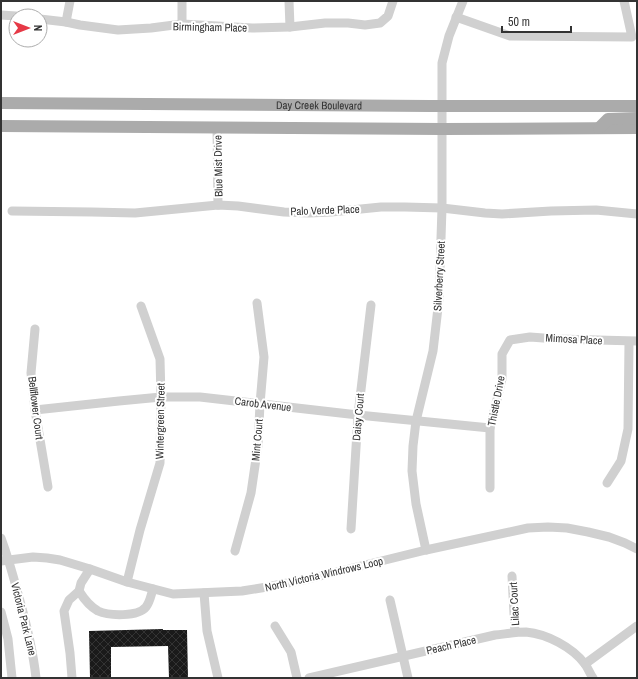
<svg xmlns="http://www.w3.org/2000/svg" width="638" height="679" font-family="'Archivo Narrow',sans-serif">
<style>
.building{fill:url(#building-cross-hatch)}
.lines{fill:none;stroke-linecap:round;stroke-linejoin:round}
.minor{stroke:#d0d0d0;stroke-width:9}
.major{stroke:#ababab;stroke-width:12}
.labels{text-anchor:middle;stroke-width:4;stroke-linejoin:round;paint-order:stroke}
.street-label{font-size:11px;fill:#333;stroke:#fff}
</style>
<defs>
<pattern id="building-cross-hatch" width="8" height="8" patternUnits="userSpaceOnUse"><rect width="8" height="8" fill="#1a1a1a"/><path d="M0 0l8 8M0 8l8-8" fill="none" stroke="#333"/></pattern>
</defs>
<rect width="100%" height="100%" fill="#fff"/>
<polygon class="building" points="163,629 163,630 187,630 188,678 169,678 168,646 111,647 111,678 90,678 89,631"/>
<g class="lines">
<g class="minor">
<polyline points="182,1 182,24"/>
<polyline points="289,1 290,27"/>
<polyline points="1,15 16,16"/>
<polyline points="456,17 510,36 632,37 624,1"/>
<polyline points="40,19 66,22 80,25 118,30 151,28 182,24 252,28 290,27 325,23 348,23 365,25 380,23 388,16 393,1"/>
<polyline points="66,22 70,1"/>
<polyline points="217,127 218,205"/>
<polyline points="12,211 92,212 135,213 218,205 238,206 284,212 309,213 331,212 381,207 405,207 442,208 485,213 502,214 551,211 596,210 637,214"/>
<polyline points="35,329 31,373 35,410 48,487"/>
<polyline points="35,410 119,401 161,397 200,397 358,415 490,428"/>
<polyline points="607,483 621,461 628,429 629,342"/>
<polyline points="490,488 490,428 502,379 502,354 510,340 530,337 557,339 637,341"/>
<polyline points="351,529 358,415 371,305"/>
<path d="M1,538C8,557 13,575 18,594C26,622 33,649 36,678"/>
<polyline points="426,550 416,504 412,471 413,446 416,421 433,351 439,299 442,208 442,63 449,36 463,1"/>
<polyline points="235,551 251,493 258,445 260,404 264,357 257,303"/>
<polyline points="1,561 33,557 47,558 60,560 90,569 127,582 173,594 242,591 267,587 308,579 426,550 528,528 548,527 567,528 588,532 609,537 625,543 637,549"/>
<path d="M90,569L81,583L79,591C84,599 89,606 98,611C109,616 138,617 146,607C150,602 151,595 153,589"/>
<polyline points="512,576 515,632"/>
<polyline points="127,582 140,530 160,463 161,397 160,359 141,306"/>
<polyline points="204,593 207,631 218,678"/>
<polyline points="390,600 408,678"/>
<polyline points="1,612 8,639 12,678"/>
<polyline points="275,626 291,652 297,678"/>
<polyline points="585,664 637,626"/>
<polyline points="72,678 70,653 64,611 69,600 79,591"/>
<path d="M309,678L495,635C505,634 516,632 526,632C547,634 572,647 585,664C588,668 590,674 593,678"/>
</g>
<g class="major">
<path id="s1" d="M1,103L430,106H637"/>
<polyline points="1,126 442,129 637,128"/>
<polyline points="599,128 608,119 637,118"/>
</g>
</g>
<g class="labels">
<g class="street-label">
<text transform="translate(210 27) rotate(1)" y="4">Birmingham Place</text>
<text dy="4" stroke="none"><textPath href="#s1" startOffset="318">Day Creek Boulevard</textPath></text>
<text transform="translate(218 166) rotate(-91)" y="4">Blue Mist Drive</text>
<text transform="translate(325 210) rotate(-2)" y="4">Palo Verde Place</text>
<text transform="translate(439 276) rotate(-87)" y="4">Silverberry Street</text>
<text transform="translate(574 339) rotate(3)" y="4">Mimosa Place</text>
<text transform="translate(496 401) rotate(-79)" y="4">Thistle Drive</text>
<text transform="translate(263 404) rotate(7)" y="4">Carob Avenue</text>
<text transform="translate(36 408) rotate(83)" y="4">Bellflower Court</text>
<text transform="translate(358 417) rotate(-85)" y="4">Daisy Court</text>
<text transform="translate(160 421) rotate(-89)" y="4">Wintergreen Street</text>
<text transform="translate(257 440) rotate(-85)" y="4">Mint Court</text>
<text transform="translate(324 574) rotate(-13)" y="4">North Victoria Windrows Loop</text>
<text transform="translate(514 604) rotate(-93)" y="4">Lilac Court</text>
<text transform="translate(24 619) rotate(76)" y="4">Victoria Park Lane</text>
<text transform="translate(451 645) rotate(-13)" y="4">Peach Place</text>
</g>
</g>
<rect width="638" height="679" fill="none" stroke="#333333" stroke-width="4"/>
<g transform="translate(28 28) rotate(90)"><circle r="19" fill="#ffffff" stroke="#adadad"/>
<path d="M0-3L7 15L0 10L-7 15Z" fill="#e63946"/>
<text y="-6" font-size="11" font-weight="bold" text-anchor="middle" fill="#333333">N</text>
</g>
<path d="M502 26v6h69v-6" fill="none" stroke="#333333" stroke-width="2"/>
<text x="508" y="26" font-size="12" fill="#333333" stroke="#ffffff" stroke-width="3" paint-order="stroke">50 m</text>
</svg>
